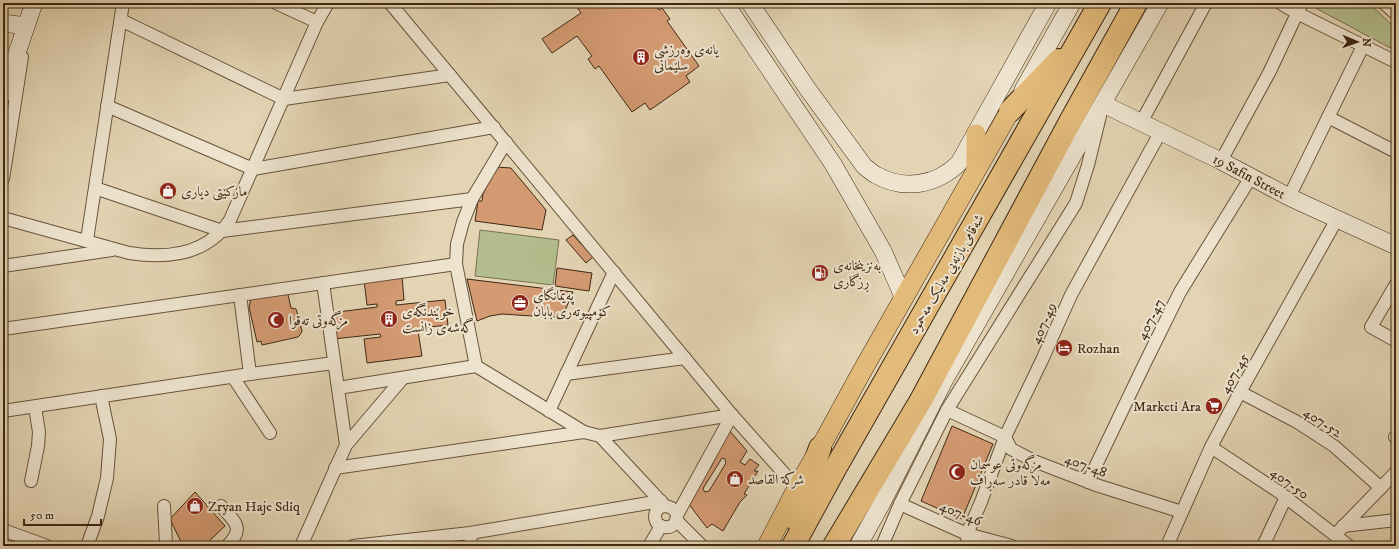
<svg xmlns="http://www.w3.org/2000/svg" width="1399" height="549" font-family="'IM FELL DW Pica',Amiri,serif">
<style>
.green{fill:#b3bd8d;stroke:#797250}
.building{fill:#d49b73;stroke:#3f2813;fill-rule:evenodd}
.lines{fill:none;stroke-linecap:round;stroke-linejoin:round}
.street-casing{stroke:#68533b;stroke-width:14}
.secondary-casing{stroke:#3f2813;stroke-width:18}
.primary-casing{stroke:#3f2813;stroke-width:20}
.highway-casing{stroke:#3f2813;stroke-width:24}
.street{stroke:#ede3ce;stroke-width:12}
.secondary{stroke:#ede3ce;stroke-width:17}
.primary{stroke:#e2ba7a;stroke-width:19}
.highway{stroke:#e2ba7a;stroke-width:22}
.labels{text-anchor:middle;stroke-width:4;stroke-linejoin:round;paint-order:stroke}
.poi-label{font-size:14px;fill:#3f2813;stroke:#ede3ce;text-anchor:start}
.street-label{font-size:14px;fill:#3f2813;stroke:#ede3ce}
</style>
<rect width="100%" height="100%" fill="#e3d4b3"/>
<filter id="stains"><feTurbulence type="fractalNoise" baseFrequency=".005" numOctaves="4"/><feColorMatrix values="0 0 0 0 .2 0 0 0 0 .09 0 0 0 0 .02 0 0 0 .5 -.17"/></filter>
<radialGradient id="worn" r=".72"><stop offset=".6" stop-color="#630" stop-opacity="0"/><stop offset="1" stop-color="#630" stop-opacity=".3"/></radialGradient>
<g class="green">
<polygon points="1308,3 1369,3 1396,29 1396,51 1308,4"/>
<polygon points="480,230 559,240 553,285 475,276"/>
</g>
<g class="building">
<polygon points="574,3 654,3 659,10 662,8 670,19 667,21 699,66 686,76 690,82 650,110 645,103 632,112 599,66 595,69 588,59 592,56 577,36 552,53 542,39 581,13"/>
<polygon points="496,167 511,168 546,210 542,230 475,221 478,201 482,201 483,194"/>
<polygon points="573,235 593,257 586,263 566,240"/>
<polygon points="557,268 592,273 589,291 555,286"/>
<polygon points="402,276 404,300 396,301 396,305 445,300 448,325 403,330 404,333 418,331 422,356 367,363 364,339 381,337 380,334 333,339 330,313 377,307 377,304 367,305 364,280"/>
<polygon points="467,279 573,292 561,320 550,315 547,314 547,317 502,314 490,316 477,321"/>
<polygon points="287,290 291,308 296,309 297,312 302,331 300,335 298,337 262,345 261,341 257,342 249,307 251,299"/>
<polygon points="952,426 993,444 962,519 921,501"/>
<path d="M728,429L747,451L740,462L745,465L750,459L759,465L754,471H758L744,494L747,495L740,502L723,531L712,524L707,528L688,503L708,468L710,469L718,453L715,451ZM722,458L725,459L726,463L709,491L705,492L703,489L704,487Z"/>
<polygon points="195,492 225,526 204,546 183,546 170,519"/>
</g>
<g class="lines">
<defs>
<g id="street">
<polyline points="276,3 317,22"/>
<polyline points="390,3 732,415 797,488"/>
<polyline points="1280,3 1297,13 1396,62"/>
<polyline points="1384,3 1396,14"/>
<polyline points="121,20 284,99 450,75"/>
<polyline points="107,106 253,169 494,127"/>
<polyline points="1328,117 1396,152"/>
<polyline points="1142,121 1206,3"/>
<polyline points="1221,161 1270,71 1302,3"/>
<polyline points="3,179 22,57"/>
<polyline points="95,188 222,231 472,199"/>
<polyline points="1289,197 1363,46"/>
<path d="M3,218L129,253C167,259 207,255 230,220L317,22L328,3"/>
<polyline points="87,240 123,3"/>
<polyline points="3,266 112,250"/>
<polyline points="323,283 346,445"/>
<polyline points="1396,284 1371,327 1396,341"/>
<polyline points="240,295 250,374"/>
<polyline points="3,329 456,264"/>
<polyline points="476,366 456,264 457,244 463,222 472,199 506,142"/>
<polyline points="566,374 685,358"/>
<polyline points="233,377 270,433"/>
<polyline points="338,388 476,366 584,432 600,436 665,506"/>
<polyline points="1240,392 1297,422 1334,446 1381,488"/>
<polyline points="947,410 1005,437 1011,449 1034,461 1096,485 1182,512"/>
<polyline points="3,411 250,374 334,363"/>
<polyline points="549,411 614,272"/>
<polyline points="600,436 732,415"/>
<polyline points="1395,437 1396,436"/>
<polyline points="1211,447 1279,492 1349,546"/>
<polyline points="335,468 584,432"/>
<polyline points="31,481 38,446 39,432 35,407"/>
<polyline points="1088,482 1144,365 1180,292 1251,177"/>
<polyline points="900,504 967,534 1012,546"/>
<polyline points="164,506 166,544 168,546"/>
<path d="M221,506C234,521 246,528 227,546"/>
<path d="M677,515C673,503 655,503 655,517C656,531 678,531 677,515L732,415"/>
<polyline points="676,520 702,546"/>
<polyline points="1343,526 1396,520"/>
<polyline points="3,530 47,546"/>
<polyline points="470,533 471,546"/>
<polyline points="1335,535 1396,472"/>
<polyline points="87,546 98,516 107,478 110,439 101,396"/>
<polyline points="301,546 346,445 403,378"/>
<polyline points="353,546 470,533 661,501"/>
<polyline points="649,546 661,526"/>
<polyline points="882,546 900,504 947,410 1076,203 1088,165 1100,116"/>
<polyline points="968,546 967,534 981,502 1005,437 1042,360 1071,295 1161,131"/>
<polyline points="1167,546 1211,447 1240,392 1337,219"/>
<polyline points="1263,546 1286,497"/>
</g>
<g id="secondary">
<polyline points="725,3 833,164 883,251 904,299"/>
<path d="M750,3L807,88L864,166C868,169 872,173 876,175C904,191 937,185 959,163L1048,3"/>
<polyline points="3,23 26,26"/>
<polyline points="1023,90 1072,3"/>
<polyline points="3,94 34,3"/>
<path id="s1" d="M1103,104L1221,161L1289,197L1396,246"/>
<polyline points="858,546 882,503 945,379 1160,3"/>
</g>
<g id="primary">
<polyline points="976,134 976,170"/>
<polyline points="767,546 797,488 820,448 861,373 1010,111"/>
</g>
<g id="highway">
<polyline points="1010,111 1059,60"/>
<polyline points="795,519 820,448"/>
<polyline points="793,546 836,467 1100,3"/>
<polyline points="834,546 920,402 1071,120 1136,3"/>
</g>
</defs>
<use href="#street" class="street-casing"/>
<use href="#secondary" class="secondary-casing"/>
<use href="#primary" class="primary-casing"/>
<use href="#highway" class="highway-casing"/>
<use href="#street" class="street"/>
<use href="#secondary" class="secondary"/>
<use href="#primary" class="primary"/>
<use href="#highway" class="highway"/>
</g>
<defs>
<symbol id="building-disc" viewBox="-11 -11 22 22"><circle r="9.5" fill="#8f2418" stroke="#ede3ce"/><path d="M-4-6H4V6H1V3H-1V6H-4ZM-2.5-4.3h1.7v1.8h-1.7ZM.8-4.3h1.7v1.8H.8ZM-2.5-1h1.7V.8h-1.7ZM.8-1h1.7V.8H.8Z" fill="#fff"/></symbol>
<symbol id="shop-disc" viewBox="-11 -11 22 22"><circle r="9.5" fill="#8f2418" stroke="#ede3ce"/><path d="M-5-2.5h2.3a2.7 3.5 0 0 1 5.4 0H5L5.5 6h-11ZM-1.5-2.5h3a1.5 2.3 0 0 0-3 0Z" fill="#fff"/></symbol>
<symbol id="fuel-disc" viewBox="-11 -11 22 22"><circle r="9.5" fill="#8f2418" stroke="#ede3ce"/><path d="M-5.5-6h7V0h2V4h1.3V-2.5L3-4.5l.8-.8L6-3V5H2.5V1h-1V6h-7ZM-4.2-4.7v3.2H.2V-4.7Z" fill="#fff"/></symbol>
<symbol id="office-disc" viewBox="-11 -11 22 22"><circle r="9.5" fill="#8f2418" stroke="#ede3ce"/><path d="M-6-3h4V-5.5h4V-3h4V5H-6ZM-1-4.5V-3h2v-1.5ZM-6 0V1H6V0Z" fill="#fff"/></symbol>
<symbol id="mosque-disc" viewBox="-11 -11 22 22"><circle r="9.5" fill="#8f2418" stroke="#ede3ce"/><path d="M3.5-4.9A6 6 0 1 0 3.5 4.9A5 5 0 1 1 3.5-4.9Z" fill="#fff"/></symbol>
<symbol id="hotel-disc" viewBox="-11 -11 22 22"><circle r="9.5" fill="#8f2418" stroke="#ede3ce"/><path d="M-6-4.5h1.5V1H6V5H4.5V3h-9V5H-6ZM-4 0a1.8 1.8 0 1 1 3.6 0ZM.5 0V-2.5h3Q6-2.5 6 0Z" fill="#fff"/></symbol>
<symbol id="supermarket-disc" viewBox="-11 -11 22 22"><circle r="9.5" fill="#8f2418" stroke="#ede3ce"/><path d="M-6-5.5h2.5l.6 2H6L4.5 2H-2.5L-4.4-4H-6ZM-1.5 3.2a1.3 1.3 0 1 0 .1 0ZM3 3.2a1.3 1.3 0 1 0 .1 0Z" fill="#fff"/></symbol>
</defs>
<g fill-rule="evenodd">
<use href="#building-disc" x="631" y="47" width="20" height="20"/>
<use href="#shop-disc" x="158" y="181" width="20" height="20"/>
<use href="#fuel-disc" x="810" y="263" width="20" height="20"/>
<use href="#office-disc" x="510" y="293" width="20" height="20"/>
<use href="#building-disc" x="379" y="309" width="20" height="20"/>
<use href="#mosque-disc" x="266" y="310" width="20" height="20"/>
<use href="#hotel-disc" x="1054" y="338" width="20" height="20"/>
<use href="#supermarket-disc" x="1204" y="396" width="20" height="20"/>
<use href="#mosque-disc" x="947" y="462" width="20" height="20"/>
<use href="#shop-disc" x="725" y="469" width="20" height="20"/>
<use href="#shop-disc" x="185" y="496" width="20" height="20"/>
</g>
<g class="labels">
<g class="poi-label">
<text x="654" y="54">یانەی وەرزشی<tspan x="654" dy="16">سلێمانی</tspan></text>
<text x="181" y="196">مارکێتی دیاری</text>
<text x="833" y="270">بەنزینخانەی<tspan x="833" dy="16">ڕزگاری</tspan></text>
<text x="533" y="300">پەیمانگای<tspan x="533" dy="16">کۆمپیوتەری بابان</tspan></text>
<text x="402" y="316">خوێندنگەی<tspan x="402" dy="16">گەشەی زانست</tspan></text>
<text x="289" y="325">مزگەوتی تەقوا</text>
<text x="1077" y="353">Rozhan</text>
<text x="1201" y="411" text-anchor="end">Marketi Ara</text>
<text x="970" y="469">مزگەوتی عوسمان<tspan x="970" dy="16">مەلا قادر سەڕاف</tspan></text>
<text x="748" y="484">شركة القاصد</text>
<text x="208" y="511">Zryan Haje Sdiq</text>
</g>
<g class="street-label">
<text dy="5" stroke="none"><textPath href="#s1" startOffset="163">19 Safin Street</textPath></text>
<text transform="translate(946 274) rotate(-60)" y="5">شەقامی بازنەیی مەلیک مەحمود</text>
<text transform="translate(1150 319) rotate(-63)" y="5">407-47</text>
<text transform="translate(1043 323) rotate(-66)" y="5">407-49</text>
<text transform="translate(1234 373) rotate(-61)" y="5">407-45</text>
<text transform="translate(1323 422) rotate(33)" y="5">407-52</text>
<text transform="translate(1086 465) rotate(20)" y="5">407-48</text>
<text transform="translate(1290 483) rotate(36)" y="5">407-50</text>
<text transform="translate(961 513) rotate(22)" y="5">407-46</text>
</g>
</g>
<rect width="1399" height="549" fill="none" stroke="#e3d4b3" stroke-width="16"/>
<rect x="4" y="4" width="1391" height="541" fill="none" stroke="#3f2813" stroke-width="2"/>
<rect x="8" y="8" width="1383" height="533" fill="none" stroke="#3f2813"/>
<g transform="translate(1357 42) rotate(92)" stroke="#ede3ce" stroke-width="3" paint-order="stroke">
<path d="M0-3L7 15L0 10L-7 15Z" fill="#3f2813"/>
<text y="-6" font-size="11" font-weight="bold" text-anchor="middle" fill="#3f2813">N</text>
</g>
<path d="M24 519v6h77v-6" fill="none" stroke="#3f2813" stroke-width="2"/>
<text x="30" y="519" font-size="12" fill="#3f2813" stroke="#ede3ce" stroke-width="3" paint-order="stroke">50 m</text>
<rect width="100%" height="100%" filter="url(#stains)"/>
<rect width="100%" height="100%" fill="url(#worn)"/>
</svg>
